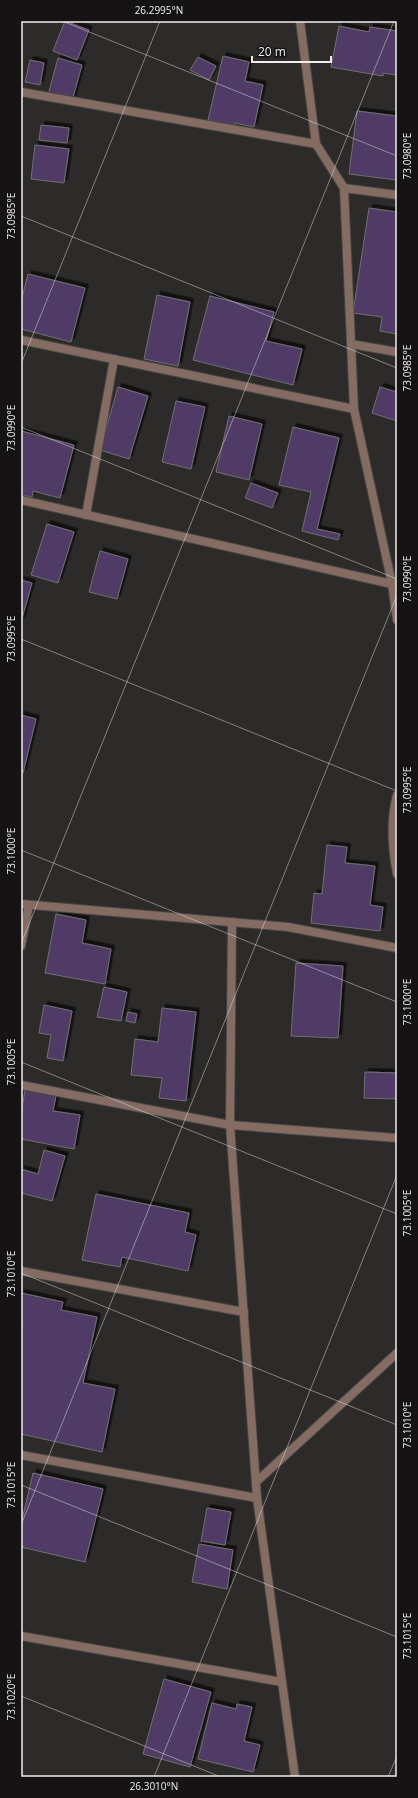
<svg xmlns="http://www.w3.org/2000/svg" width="418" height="1798" font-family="'Open Sans',sans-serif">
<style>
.building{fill:#4f3a65;stroke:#717073;filter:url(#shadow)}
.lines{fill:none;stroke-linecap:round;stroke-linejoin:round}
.street-casing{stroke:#484644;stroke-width:10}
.street{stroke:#846c63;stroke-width:8}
.ticks{fill:none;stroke:#efeeed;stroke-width:1;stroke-opacity:0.45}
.neatline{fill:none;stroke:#efeeed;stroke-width:1.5}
.ticks-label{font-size:10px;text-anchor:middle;fill:#efeeed}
</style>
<defs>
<filter id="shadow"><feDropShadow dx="3.5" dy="-3.5" stdDeviation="0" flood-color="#0009"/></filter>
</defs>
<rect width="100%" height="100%" fill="#2d2b29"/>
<g class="building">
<polygon points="65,21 89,30 77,60 53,51"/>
<polygon points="339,26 369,32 370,27 397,31 397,75 383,73 383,76 331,67"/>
<polygon points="223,56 249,62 245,81 263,85 254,127 235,123 234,126 208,120"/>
<polygon points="198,57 216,66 209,80 190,70"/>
<polygon points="58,58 82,65 72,101 48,95"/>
<polygon points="30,60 44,63 40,85 25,82"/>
<polygon points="357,111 397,116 397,180 349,174"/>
<polygon points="41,125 69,128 67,143 39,140"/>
<polygon points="35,145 69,149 64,183 31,179"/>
<polygon points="369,208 397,212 397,334 380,331 382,317 353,313"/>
<polygon points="28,274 85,288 71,342 21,329 21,302"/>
<polygon points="157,295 190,302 178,366 144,359"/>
<polygon points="210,296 274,312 266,341 302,349 293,385 193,360"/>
<polygon points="118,387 148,396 129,459 100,450"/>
<polygon points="380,387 397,392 397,421 372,413"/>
<polygon points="176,401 205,407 191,469 162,462"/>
<polygon points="229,416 262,424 249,480 216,472"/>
<polygon points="293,427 339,438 317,529 340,534 338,540 302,531 311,492 279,485"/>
<polygon points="21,431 74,445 60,498 33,491 32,497 21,495"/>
<polygon points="251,483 278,493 272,508 245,498"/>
<polygon points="47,524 74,532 58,583 31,575"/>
<polygon points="100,551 128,559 117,599 89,592"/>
<polygon points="21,580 32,583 21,622"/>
<polygon points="21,715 36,719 23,773 21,772"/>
<polygon points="327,845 347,847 345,863 375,866 370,905 383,907 380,931 311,923 314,893 322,894"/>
<polygon points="56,914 86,920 82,943 111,949 105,984 45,973"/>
<polygon points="296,963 343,966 338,1038 291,1036"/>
<polygon points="104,987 127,992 121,1021 97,1017"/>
<polygon points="44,1005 72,1011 63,1061 47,1058 51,1035 39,1033"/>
<polygon points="162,1008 196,1012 186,1101 159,1098 162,1078 131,1075 135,1039 158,1042"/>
<polygon points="128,1012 137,1014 135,1023 126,1021"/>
<polygon points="365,1072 397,1073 397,1099 364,1098"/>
<polygon points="25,1090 56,1096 53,1111 80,1115 74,1149 21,1139 21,1115"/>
<polygon points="44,1150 65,1156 52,1201 21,1193 21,1169 38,1174"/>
<polygon points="96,1194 189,1213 185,1232 196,1235 188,1271 122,1257 120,1267 82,1260"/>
<polygon points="21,1293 63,1302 61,1310 97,1317 83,1383 115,1389 102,1452 21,1434 21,1329 23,1322 21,1321"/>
<polygon points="33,1473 103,1489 85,1562 21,1547 21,1524"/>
<polygon points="207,1508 231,1512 225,1545 201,1541"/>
<polygon points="199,1544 233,1550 227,1589 192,1582"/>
<polygon points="164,1679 211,1692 190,1767 143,1754"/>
<polygon points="212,1703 236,1709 237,1704 252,1707 244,1741 260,1745 253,1772 198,1759"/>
</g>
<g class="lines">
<defs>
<g id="street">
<polyline points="300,21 316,144"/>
<polyline points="21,92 316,144 344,188"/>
<polyline points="21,340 354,409 344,188 397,195"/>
<polyline points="351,344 397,352"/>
<polyline points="354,409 392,584 396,585"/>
<polyline points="21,500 392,584 397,620"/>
<polyline points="86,515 114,359"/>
<path d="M397,795C390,821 392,848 397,874"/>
<polyline points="21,904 288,927 397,948"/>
<polyline points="21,946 29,905"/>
<polyline points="21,1085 230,1125 232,922"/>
<polyline points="21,1271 244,1312"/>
<polyline points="21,1455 257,1498"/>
<polyline points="256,1482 397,1353"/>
<polyline points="21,1636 282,1682"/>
<polyline points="295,1777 257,1498 230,1125 397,1138"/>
</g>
</defs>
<use href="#street" class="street-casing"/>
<use href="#street" class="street"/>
</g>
<path class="ticks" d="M62,21L397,156M21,216L397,368M21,364L160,21M21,427L397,579M21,639L397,791M21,850L397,1002M21,944L394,21M21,1062L397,1214M21,1273L397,1425M21,1485L397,1637M21,1525L397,595M21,1696L221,1777M154,1777L397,1175M388,1777L397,1756"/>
<rect width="418" height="1798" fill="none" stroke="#151313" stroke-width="44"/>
<path d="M252 56v6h79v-6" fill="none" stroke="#efeeed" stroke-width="2"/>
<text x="258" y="56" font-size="12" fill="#efeeed" stroke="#151313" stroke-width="3" paint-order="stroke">20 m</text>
<rect x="22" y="22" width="374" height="1754" class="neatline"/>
<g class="ticks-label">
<text x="159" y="14">26.2995°N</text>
<text transform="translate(407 156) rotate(-90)" y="4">73.0980°E</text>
<text transform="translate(11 216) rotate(-90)" y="4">73.0985°E</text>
<text transform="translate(407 368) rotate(-90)" y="4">73.0985°E</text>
<text transform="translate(11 428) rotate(-90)" y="4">73.0990°E</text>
<text transform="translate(407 579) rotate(-90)" y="4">73.0990°E</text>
<text transform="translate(11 639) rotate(-90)" y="4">73.0995°E</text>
<text transform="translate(407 790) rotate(-90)" y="4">73.0995°E</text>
<text transform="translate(11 851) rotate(-90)" y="4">73.1000°E</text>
<text transform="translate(407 1002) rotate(-90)" y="4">73.1000°E</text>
<text transform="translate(11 1062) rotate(-90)" y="4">73.1005°E</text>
<text transform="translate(407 1213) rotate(-90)" y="4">73.1005°E</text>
<text transform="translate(11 1274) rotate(-90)" y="4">73.1010°E</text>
<text transform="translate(407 1425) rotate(-90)" y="4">73.1010°E</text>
<text transform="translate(11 1485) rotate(-90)" y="4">73.1015°E</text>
<text transform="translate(407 1636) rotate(-90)" y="4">73.1015°E</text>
<text transform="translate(11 1697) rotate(-90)" y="4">73.1020°E</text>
<text x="154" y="1790">26.3010°N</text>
</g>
</svg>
